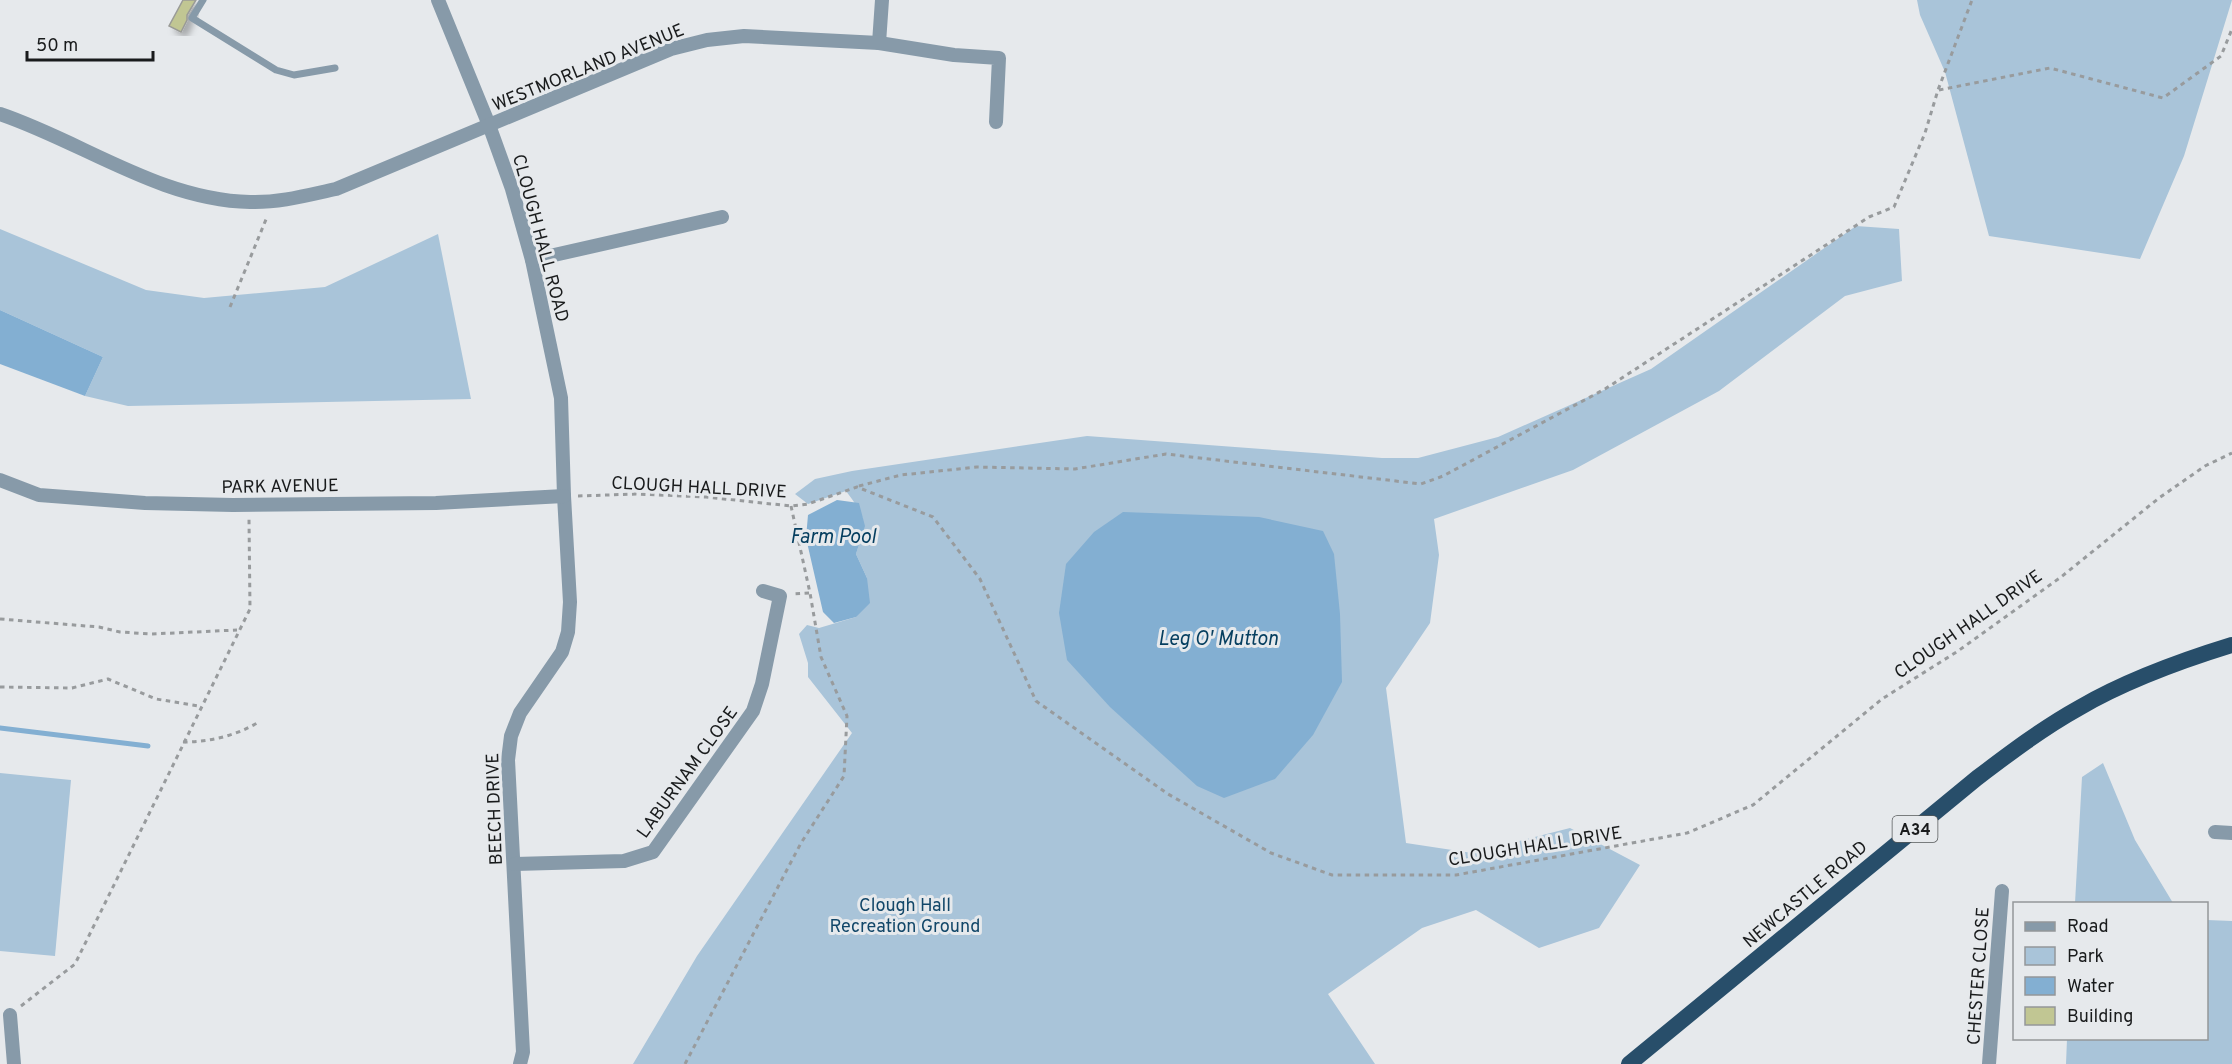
<svg xmlns="http://www.w3.org/2000/svg" width="2232" height="1064" font-family="Overpass,sans-serif">
<style>
.green{fill:#a9c4d9}
.water{fill:#83afd2}
.lines{fill:none;stroke-linecap:round;stroke-linejoin:round}
.stream{stroke:#83afd2;stroke-width:5}
.building{fill:#c1c693;stroke:#9a9b97;stroke-width:1.5;filter:url(#shadow)}
.path{stroke:#989b9d;stroke-width:3;stroke-dasharray:4.5 4.5;stroke-linecap:butt}
.service{stroke:#879aa9;stroke-width:7}
.minor{stroke:#879aa9;stroke-width:14}
.trunk{stroke:#284e6a;stroke-width:16}
.labels{text-anchor:middle;stroke-width:6;stroke-linejoin:round;paint-order:stroke}
.shield{fill:#e6e9ec;stroke:#56595a;stroke-width:1.5}
.shield-label{font-size:16px;font-weight:bold;fill:#191b1c}
.street-label{font-size:18px;fill:#191b1c;stroke:#e6e9ec}
.park-label{font-size:18px;fill:#124769;stroke:#e6e9ec}
.water-label{font-size:20px;font-style:italic;fill:#053e5f;stroke:#e6e9ec}
</style>
<defs>
<filter id="shadow"><feDropShadow dx="5.5" dy="5.5" stdDeviation="3" flood-color="#0004"/></filter>
</defs>
<rect width="100%" height="100%" fill="#e6e9ec"/>
<g class="green">
<polygon points="1917,0 2232,0 2184,156 2140,259 1989,236 1945,72 1920,15"/>
<path d="M1856,226L1899,229L1902,281L1845,296L1719,391L1573,470L1434,519L1439,555L1430,623L1386,688L1406,843L1472,853L1570,828L1640,865L1599,928L1539,948L1476,910L1422,928L1328,994L1375,1064H633L697,956L852,733L808,677V663L799,634L807,625L819,628L856,617L867,578L856,554C866,521 868,520 846,491L808,504L795,494L815,479L852,471L1087,436L1382,458H1418L1498,437L1651,369Z"/>
<polygon points="0,229 146,290 204,298 325,287 438,234 471,399 128,406 85,396 103,357 0,310"/>
<polygon points="2103,763 2135,840 2173,903 2075,903 2082,777"/>
<polygon points="0,773 71,780 55,956 0,951"/>
<polygon points="2207,920 2232,921 2232,1064 2066,1064 2067,1039 2206,1038"/>
</g>
<g class="water">
<polygon points="0,310 103,357 85,396 0,364"/>
<polygon points="837,500 859,503 865,526 856,554 867,578 870,603 856,617 834,623 823,612 806,538 808,515"/>
<polygon points="1123,512 1259,517 1323,531 1334,554 1340,614 1342,682 1313,735 1275,779 1224,798 1197,786 1110,707 1067,660 1059,613 1066,564 1094,532"/>
</g>
<g class="lines">
<polyline class="stream" points="0,728 148,746"/>
</g>
<polygon class="building" points="183,0 196,0 187,15 187,20 181,32 169,26"/>
<g class="lines">
<g class="path">
<polyline points="1939,90 2050,68 2163,98 2221,56 2232,29"/>
<polyline points="230,307 267,217"/>
<polyline points="859,486 901,475 977,467 1075,469 1166,454 1421,484 1443,476 1605,389 1869,217 1894,207 1925,133 1938,90 1972,0"/>
<polyline points="578,496 636,494 706,497 791,506 808,504 857,487 933,517 980,579 1036,701 1168,794 1271,853 1332,875 1456,875 1687,833 1753,805 1882,699 1958,651 2061,577 2159,498 2205,466 2232,453"/>
<polyline points="791,506 810,593 793,594"/>
<polyline points="0,619 99,627 120,632 152,634 237,630"/>
<polyline points="0,687 72,688 108,679 156,699 199,706"/>
<path d="M183,742C210,742 235,736 259,722"/>
<polyline points="21,1006 75,964 250,609 249,519"/>
<polyline points="685,1064 801,843 844,776 847,716 821,657 810,593"/>
</g>
<polyline class="service" points="203,0 192,18 276,70 294,75 335,68"/>
<g class="minor">
<polyline points="438,0 489,125 512,189 532,260 561,398 564,496 570,602 568,632 562,652 520,713 511,736 508,760 523,1052 520,1064"/>
<polyline points="879,43 882,0"/>
<path d="M0,114C83,142 160,200 250,202C280,203 308,195 336,189L671,49L707,40L744,36L879,43L954,55L999,58L996,122"/>
<polyline points="532,260 722,217"/>
<polyline points="0,480 39,495 145,503 233,505 436,503 564,496"/>
<polyline points="2215,832 2232,833"/>
<polyline points="515,864 624,861 653,852 753,711 762,684 780,596 763,591"/>
<polyline points="10,1015 14,1064"/>
<polyline points="1989,1064 2002,891"/>
</g>
<path class="trunk" d="M1629,1064L1977,778C2010,753 2043,728 2079,708C2127,680 2180,661 2232,645"/>
</g>
<g class="labels">
<rect class="shield" x="1892.5" y="816" width="45" height="26" rx="4.5"/>
<g class="shield-label">
<text x="1915" y="835">A34</text>
</g>
<g class="street-label">
<text transform="translate(588 67) rotate(-22)" y="6">WESTMORLAND AVENUE</text>
<text transform="translate(541 238) rotate(75)" y="6">CLOUGH HALL ROAD</text>
<text transform="translate(280 486) rotate(-1)" y="6">PARK AVENUE</text>
<text transform="translate(699 487) rotate(3)" y="6">CLOUGH HALL DRIVE</text>
<text transform="translate(1968 624) rotate(-35)" y="6">CLOUGH HALL DRIVE</text>
<text transform="translate(687 772) rotate(-54)" y="6">LABURNAM CLOSE</text>
<text transform="translate(494 809) rotate(-92)" y="6">BEECH DRIVE</text>
<text transform="translate(1535 846) rotate(-9)" y="6">CLOUGH HALL DRIVE</text>
<text transform="translate(1805 894) rotate(-40)" y="6">NEWCASTLE ROAD</text>
<text transform="translate(1978 976) rotate(-86)" y="6">CHESTER CLOSE</text>
</g>
<g class="park-label">
<text x="905" y="911">Clough Hall<tspan x="905" dy="21">Recreation Ground</tspan></text>
</g>
<g class="water-label">
<text x="833" y="543">Farm Pool</text>
<text x="1218" y="645">Leg O' Mutton</text>
</g>
</g>
<rect x="2013" y="902" width="195" height="138" fill="#e6e9ec" stroke="#949799" stroke-width="1.5"/>
<rect x="2025" y="922" width="30" height="9" fill="#879aa9" stroke="#949799" stroke-width="1.5"/>
<text x="2067" y="932" font-size="18" fill="#191b1c">Road</text>
<rect x="2025" y="947" width="30" height="18" fill="#a9c4d9" stroke="#949799" stroke-width="1.5"/>
<text x="2067" y="962" font-size="18" fill="#191b1c">Park</text>
<rect x="2025" y="977" width="30" height="18" fill="#83afd2" stroke="#949799" stroke-width="1.5"/>
<text x="2067" y="992" font-size="18" fill="#191b1c">Water</text>
<rect x="2025" y="1007" width="30" height="18" fill="#c1c693" stroke="#949799" stroke-width="1.5"/>
<text x="2067" y="1022" font-size="18" fill="#191b1c">Building</text>
<path d="M27 51v9h126v-9" fill="none" stroke="#191b1c" stroke-width="3"/>
<text x="36" y="51" font-size="18" fill="#191b1c" stroke="#e6e9ec" stroke-width="4.5" paint-order="stroke">50 m</text>
</svg>
